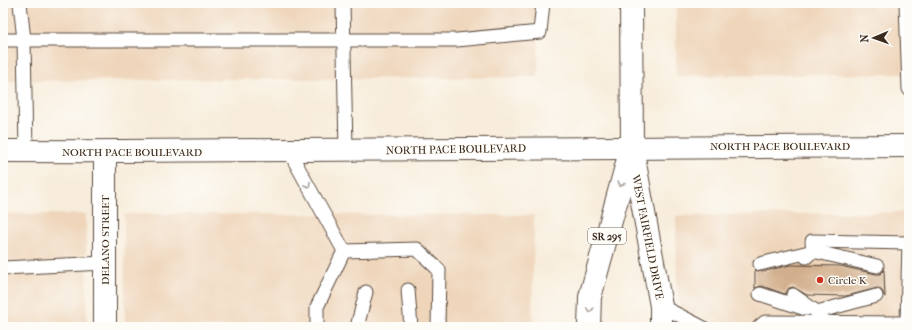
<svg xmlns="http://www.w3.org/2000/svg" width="912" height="330" font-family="'IM FELL French Canon',serif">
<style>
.built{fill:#efd6bb}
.building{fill:#d2af8c}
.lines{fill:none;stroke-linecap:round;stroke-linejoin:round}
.service-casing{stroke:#57473a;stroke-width:15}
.minor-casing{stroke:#57473a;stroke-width:24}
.secondary-casing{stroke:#57473a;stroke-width:24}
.primary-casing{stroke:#57473a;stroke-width:24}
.service{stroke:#fff;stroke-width:13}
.minor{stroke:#fff;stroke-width:22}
.secondary{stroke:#fff;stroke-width:22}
.primary{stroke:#fff;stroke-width:22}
.oneway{stroke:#a79f9a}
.poi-dot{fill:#c8321e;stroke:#fdfcf7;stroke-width:1.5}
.labels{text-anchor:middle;stroke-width:3;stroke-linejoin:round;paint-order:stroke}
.shield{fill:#fdfcf7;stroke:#75695f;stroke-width:1}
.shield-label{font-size:10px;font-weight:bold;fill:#3b2a1e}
.street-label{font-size:11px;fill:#3b2a1e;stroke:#fdfcf7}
.poi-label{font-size:11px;fill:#3b2a1e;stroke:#fdfcf7;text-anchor:start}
</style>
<rect width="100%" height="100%" fill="#fdfcf7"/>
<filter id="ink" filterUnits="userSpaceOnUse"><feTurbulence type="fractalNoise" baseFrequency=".025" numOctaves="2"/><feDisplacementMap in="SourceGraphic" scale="8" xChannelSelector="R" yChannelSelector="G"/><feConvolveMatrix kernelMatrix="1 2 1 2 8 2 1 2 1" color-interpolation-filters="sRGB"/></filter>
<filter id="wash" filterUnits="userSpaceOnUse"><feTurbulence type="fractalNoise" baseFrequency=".012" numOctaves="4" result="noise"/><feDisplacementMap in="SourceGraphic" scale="16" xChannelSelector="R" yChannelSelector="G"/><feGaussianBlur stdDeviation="0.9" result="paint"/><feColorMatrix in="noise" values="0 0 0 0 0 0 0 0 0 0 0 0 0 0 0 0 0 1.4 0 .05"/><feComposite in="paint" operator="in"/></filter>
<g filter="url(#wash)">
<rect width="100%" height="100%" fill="#f8eddc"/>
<g class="built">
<polygon points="3,3 539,3 538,77 3,81"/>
<polygon points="676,3 909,3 909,74 676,76"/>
<polygon points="909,212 909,327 680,327 680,306 677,286 676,216"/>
<polygon points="3,214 86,214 87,327 3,327"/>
<polygon points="124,214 534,215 532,327 125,327"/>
</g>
<g id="blocks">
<polygon class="building" points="790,265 840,266 876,274 880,274 884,270 885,297 882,291 878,288 846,296 807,295 793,287 789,288 785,294 762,286 755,288 755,270 762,272"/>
</g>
</g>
<g filter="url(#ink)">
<use href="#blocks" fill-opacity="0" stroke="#57473a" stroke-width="1"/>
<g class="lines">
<defs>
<g id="service">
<polyline points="20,3 24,40 26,151"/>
<polyline points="343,3 346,150"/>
<polyline points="906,3 909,89"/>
<polyline points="3,40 457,40 540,32 543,3"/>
<polyline points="289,151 344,251"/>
<polyline points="344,251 417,249 439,270 438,327"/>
<polyline points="806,257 813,251 877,266"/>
<polyline points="760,264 813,251 812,241 909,243"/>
<polyline points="3,268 105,263"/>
<polyline points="408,290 411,327"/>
<polyline points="760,294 806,309"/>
<polyline points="793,295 817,312 876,296"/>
<polyline points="661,306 702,327"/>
<polyline points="317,327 317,307 344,251"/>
<polyline points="357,327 366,292"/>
<polyline points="759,327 765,322 907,323 909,241"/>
</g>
<polyline id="minor" points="105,153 105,327"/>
<path id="secondary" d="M3,151C305,152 607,147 909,146"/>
<g id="primary">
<polyline points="631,3 632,147 661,306 661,327"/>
<polyline points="589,327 590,297 630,152"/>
</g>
</defs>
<use href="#service" class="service-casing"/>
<use href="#minor" class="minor-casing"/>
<use href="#secondary" class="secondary-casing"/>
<use href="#primary" class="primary-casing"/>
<use href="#service" class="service"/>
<use href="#minor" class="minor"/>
<use href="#secondary" class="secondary"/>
<use href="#primary" class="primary"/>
</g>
<defs><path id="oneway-chevron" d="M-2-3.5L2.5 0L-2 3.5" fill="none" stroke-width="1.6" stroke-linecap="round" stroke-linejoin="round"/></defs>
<g class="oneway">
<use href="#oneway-chevron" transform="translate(621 184) rotate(106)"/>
<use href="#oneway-chevron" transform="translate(308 185) rotate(61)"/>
<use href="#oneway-chevron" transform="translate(590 310) rotate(92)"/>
</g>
</g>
<circle class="poi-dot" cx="820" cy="280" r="4"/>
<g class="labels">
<rect class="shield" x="588" y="228" width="38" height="16" rx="3"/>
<g class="shield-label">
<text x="607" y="240">SR 295</text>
</g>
<g class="street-label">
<text x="780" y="150">NORTH PACE BOULEVARD</text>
<text transform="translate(456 149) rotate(-1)" y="4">NORTH PACE BOULEVARD</text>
<text x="132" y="156">NORTH PACE BOULEVARD</text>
<text transform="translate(648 237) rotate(79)" y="4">WEST FAIRFIELD DRIVE</text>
<text transform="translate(105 240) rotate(-90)" y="4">DELANO STREET</text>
</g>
<g class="poi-label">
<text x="828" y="284">Circle K</text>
</g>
</g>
<rect width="912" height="330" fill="none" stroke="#fdfcf7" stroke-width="16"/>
<g transform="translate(874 38) rotate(268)" stroke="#fdfcf7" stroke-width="3" paint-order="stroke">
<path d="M0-3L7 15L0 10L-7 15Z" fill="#3b2a1e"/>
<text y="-6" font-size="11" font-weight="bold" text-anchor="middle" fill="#3b2a1e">N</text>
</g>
</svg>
